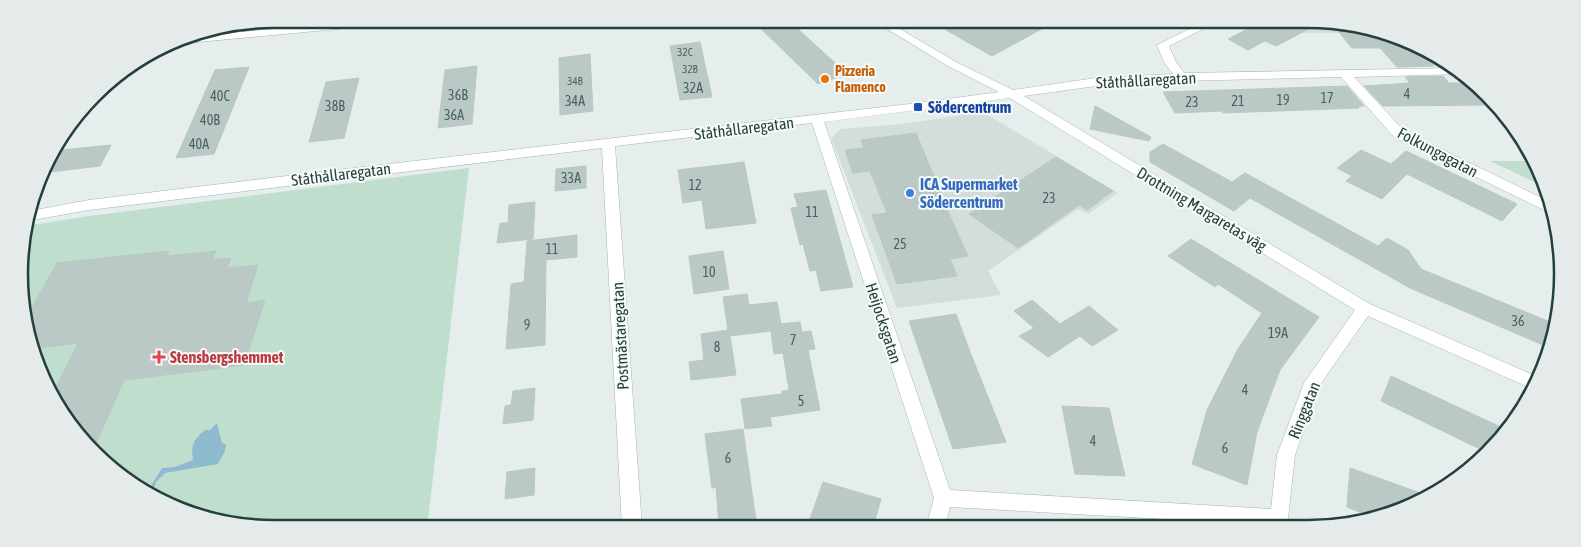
<svg xmlns="http://www.w3.org/2000/svg" width="1581" height="547" font-family="'Asap Condensed',sans-serif">
<style>
.built{fill:#d3dedb}
.green{fill:#bfdecd}
.water{fill:#8fbbd1}
.building{fill:#bac9c5;stroke:#b8c8c4}
.lines{fill:none;stroke-linecap:round;stroke-linejoin:round}
.street-casing{stroke:#a7b6b4;stroke-width:1}
.street{fill:#fff;fill-rule:evenodd}
.food-dot{fill:#e8710a;stroke:#f6faf9;stroke-width:2}
.transit-dot{fill:#1a4fb4;stroke:#f6faf9;stroke-width:2}
.shop-dot{fill:#3f7fe0;stroke:#f6faf9;stroke-width:2}
.health-dot{fill:#e0444e;stroke:#f6faf9;stroke-width:2}
.labels{text-anchor:middle;stroke-width:4;stroke-linejoin:round;paint-order:stroke}
.far-number-label{font-size:11px;fill:#4a625f}
.far-food-label{font-size:14px;font-weight:bold;fill:#c56008;stroke:#f6faf9;text-anchor:start}
.number-label{font-size:14px;fill:#4a625f}
.street-label{font-size:16px;fill:#24403d;stroke:#f6faf9}
.transit-label{font-size:16px;font-weight:bold;fill:#164399;stroke:#f6faf9;text-anchor:start}
.shop-label{font-size:16px;font-weight:bold;fill:#366cbe;stroke:#f6faf9;text-anchor:start}
.health-label{font-size:16px;font-weight:bold;fill:#be3a42;stroke:#f6faf9;text-anchor:start}
.rim{fill:none;stroke:#24403d;stroke-width:2.5}
</style>
<rect width="100%" height="100%" fill="#e5eeec"/>
<g class="built">
<polygon points="1272,19 1308,19 1373,27 1384,33 1298,33"/>
<polygon points="983,112 1118,193 1088,214 1078,209 988,271 1001,295 897,308 831,138 841,129 901,124"/>
</g>
<g class="green">
<polygon points="1490,161 1533,161 1541,185"/>
<polygon points="469,168 427,528 274,528 208,520 132,485 62,415 27,339 21,241 25,226 89,216"/>
</g>
<path class="water" d="M217,423L222,443L226,445L225,451L218,464L165,473L156,482L152,494L147,492L162,468L175,467L193,460C191,445 193,440 205,430H210Z"/>
<g class="building">
<polygon points="751,19 787,19 847,74 818,84"/>
<polygon points="1053,19 1060,19 992,56 946,30"/>
<polygon points="1267,19 1308,19 1324,21 1276,46 1265,41 1248,50 1228,39"/>
<polygon points="1331,22 1373,27 1420,51 1434,66 1397,67 1380,48 1352,48"/>
<polygon points="700,42 712,97 680,100 670,46"/>
<polygon points="590,54 593,111 560,115 559,58"/>
<polygon points="477,66 472,124 438,128 445,70"/>
<polygon points="249,67 214,154 176,158 215,70"/>
<polygon points="1443,76 1449,83 1467,83 1487,105 1383,106 1364,86 1410,83 1405,77"/>
<polygon points="359,78 344,138 309,142 326,82"/>
<polygon points="1347,86 1364,106 1358,106 1359,108 1223,113 1222,111 1175,113 1163,92"/>
<polygon points="1095,106 1151,137 1149,141 1090,129"/>
<polygon points="916,133 942,196 940,194 968,256 950,259 957,276 897,284 872,215 887,213 870,171 853,173 845,150 864,148 861,140"/>
<polygon points="1163,144 1232,182 1245,173 1378,246 1387,238 1408,250 1421,269 1555,324 1554,339 1550,348 1410,288 1250,198 1234,211 1150,162 1150,152"/>
<polygon points="111,145 100,166 41,173 45,161 52,151"/>
<polygon points="1361,150 1391,164 1406,151 1517,204 1502,221 1407,174 1382,199 1346,181 1352,176 1337,168"/>
<polygon points="1056,157 1113,191 1087,210 1079,205 1018,248 969,214"/>
<polygon points="744,162 756,223 706,229 702,200 683,203 678,170"/>
<polygon points="586,166 586,188 555,191 556,169"/>
<polygon points="826,190 853,287 821,291 816,270 810,271 803,244 800,245 791,208 798,207 794,194"/>
<polygon points="535,202 533,239 497,243 500,223 508,223 509,205"/>
<polygon points="577,235 577,257 546,260 545,345 506,349 511,284 524,282 527,241"/>
<polygon points="1191,239 1319,317 1280,370 1257,432 1247,485 1192,464 1207,410 1238,349 1262,313 1218,284 1215,287 1168,256"/>
<polygon points="169,251 166,256 216,251 212,260 231,258 227,268 258,265 246,303 265,300 244,365 124,380 94,448 62,415 52,395 78,343 32,349 27,339 26,318 57,263"/>
<polygon points="723,251 729,289 694,294 689,256"/>
<polygon points="747,294 749,305 777,302 781,324 800,322 802,332 811,331 815,349 808,350 820,410 770,417 772,426 745,429 741,399 782,394 782,391 789,390 783,353 774,354 771,331 730,336 736,375 691,380 689,362 704,360 701,334 728,330 723,297"/>
<polygon points="1032,300 1060,324 1089,306 1118,330 1092,346 1080,336 1048,357 1019,336 1034,328 1014,311"/>
<polygon points="956,314 970,352 1006,442 953,449 909,321"/>
<polygon points="1391,376 1505,429 1486,452 1381,401"/>
<polygon points="535,388 533,420 503,424 505,406 511,405 513,391"/>
<polygon points="1062,406 1109,408 1125,476 1075,474"/>
<polygon points="743,429 757,527 719,527 716,487 712,488 705,434"/>
<polygon points="535,468 534,495 505,499 507,472"/>
<polygon points="1350,468 1429,496 1420,502 1372,517 1347,507"/>
<polygon points="823,482 881,499 873,527 807,527"/>
</g>
<g class="lines">
<defs>
<g id="street">
<polygon points="381,19 418,19 413,22 166,45 177,38"/>
<path d="M871,19H883L956,62L1013,90L1096,78L1173,74L1164,62L1157,45L1210,19H1223L1169,46L1176,62L1184,73L1455,68L1464,74L1354,77L1404,131L1546,200L1550,211L1544,210L1394,137L1341,77L1181,81L1096,86L1024,96L1370,304L1538,377L1533,389L1368,316L1319,386L1295,455L1288,518L1289,526L950,507L945,527H926L934,498L812,123L615,146L642,527L622,528L602,148L89,210L27,221L30,211L89,200L328,171L918,103L999,92L948,66ZM1010,98L1355,310L1304,383L1277,455L1271,509L950,490L824,122Z"/>
</g>
</defs>
<use href="#street" class="street-casing"/>
<use href="#street" class="street"/>
</g>
<circle class="food-dot" cx="825" cy="79" r="5"/>
<rect class="transit-dot" x="913" y="102" width="10" height="10" rx="2.5"/>
<circle class="shop-dot" cx="910" cy="193" r="5"/>
<path class="health-dot" d="M156.5 349.5h5v5h5v5h-5v5h-5v-5h-5v-5h5z"/>
<g class="labels">
<g class="far-number-label">
<text x="685" y="56">32C</text>
<text x="690" y="73">32B</text>
<text x="575" y="85">34B</text>
</g>
<g class="far-food-label">
<text x="835" y="76">Pizzeria<tspan x="835" dy="16">Flamenco</tspan></text>
</g>
<g class="number-label">
<text x="693" y="93">32A</text>
<text x="1407" y="99">4</text>
<text x="458" y="100">36B</text>
<text x="220" y="101">40C</text>
<text x="1327" y="103">17</text>
<text x="1283" y="105">19</text>
<text x="575" y="106">34A</text>
<text x="1238" y="106">21</text>
<text x="1192" y="107">23</text>
<text x="335" y="111">38B</text>
<text x="454" y="120">36A</text>
<text x="210" y="125">40B</text>
<text x="199" y="149">40A</text>
<text x="571" y="183">33A</text>
<text x="695" y="190">12</text>
<text x="1049" y="203">23</text>
<text x="812" y="217">11</text>
<text x="900" y="249">25</text>
<text x="552" y="254">11</text>
<text x="709" y="277">10</text>
<text x="1518" y="326">36</text>
<text x="527" y="330">9</text>
<text x="1278" y="338">19A</text>
<text x="793" y="345">7</text>
<text x="717" y="352">8</text>
<text x="1245" y="395">4</text>
<text x="801" y="406">5</text>
<text x="1093" y="446">4</text>
<text x="1225" y="453">6</text>
<text x="728" y="463">6</text>
</g>
<g class="street-label">
<text transform="translate(1146 80) rotate(-3)" y="6">Ståthållaregatan</text>
<text transform="translate(744 128) rotate(-7)" y="6">Ståthållaregatan</text>
<text transform="translate(1438 152) rotate(28)" y="6">Folkungagatan</text>
<text transform="translate(341 174) rotate(-7)" y="6">Ståthållaregatan</text>
<text transform="translate(1202 209) rotate(31)" y="6">Drottning Margaretas väg</text>
<text transform="translate(884 323) rotate(72)" y="6">Heijocksgatan</text>
<text transform="translate(620 336) rotate(-93)" y="6">Postmästaregatan</text>
<text transform="translate(1304 410) rotate(-68)" y="6">Ringgatan</text>
</g>
<g class="transit-label">
<text x="928" y="113">Södercentrum</text>
</g>
<g class="shop-label">
<text x="920" y="190">ICA Supermarket<tspan x="920" dy="18">Södercentrum</tspan></text>
</g>
<g class="health-label">
<text x="170" y="363">Stensbergshemmet</text>
</g>
</g>
<path d="M0 0H1581V547H0ZM274 28H1308A246 246 0 0 1 1554 274V274A246 246 0 0 1 1308 520H274A246 246 0 0 1 28 274V274A246 246 0 0 1 274 28Z" fill="#e5ebea" fill-rule="evenodd"/>
<path class="rim" d="M274 28H1308A246 246 0 0 1 1554 274V274A246 246 0 0 1 1308 520H274A246 246 0 0 1 28 274V274A246 246 0 0 1 274 28Z"/>
</svg>
